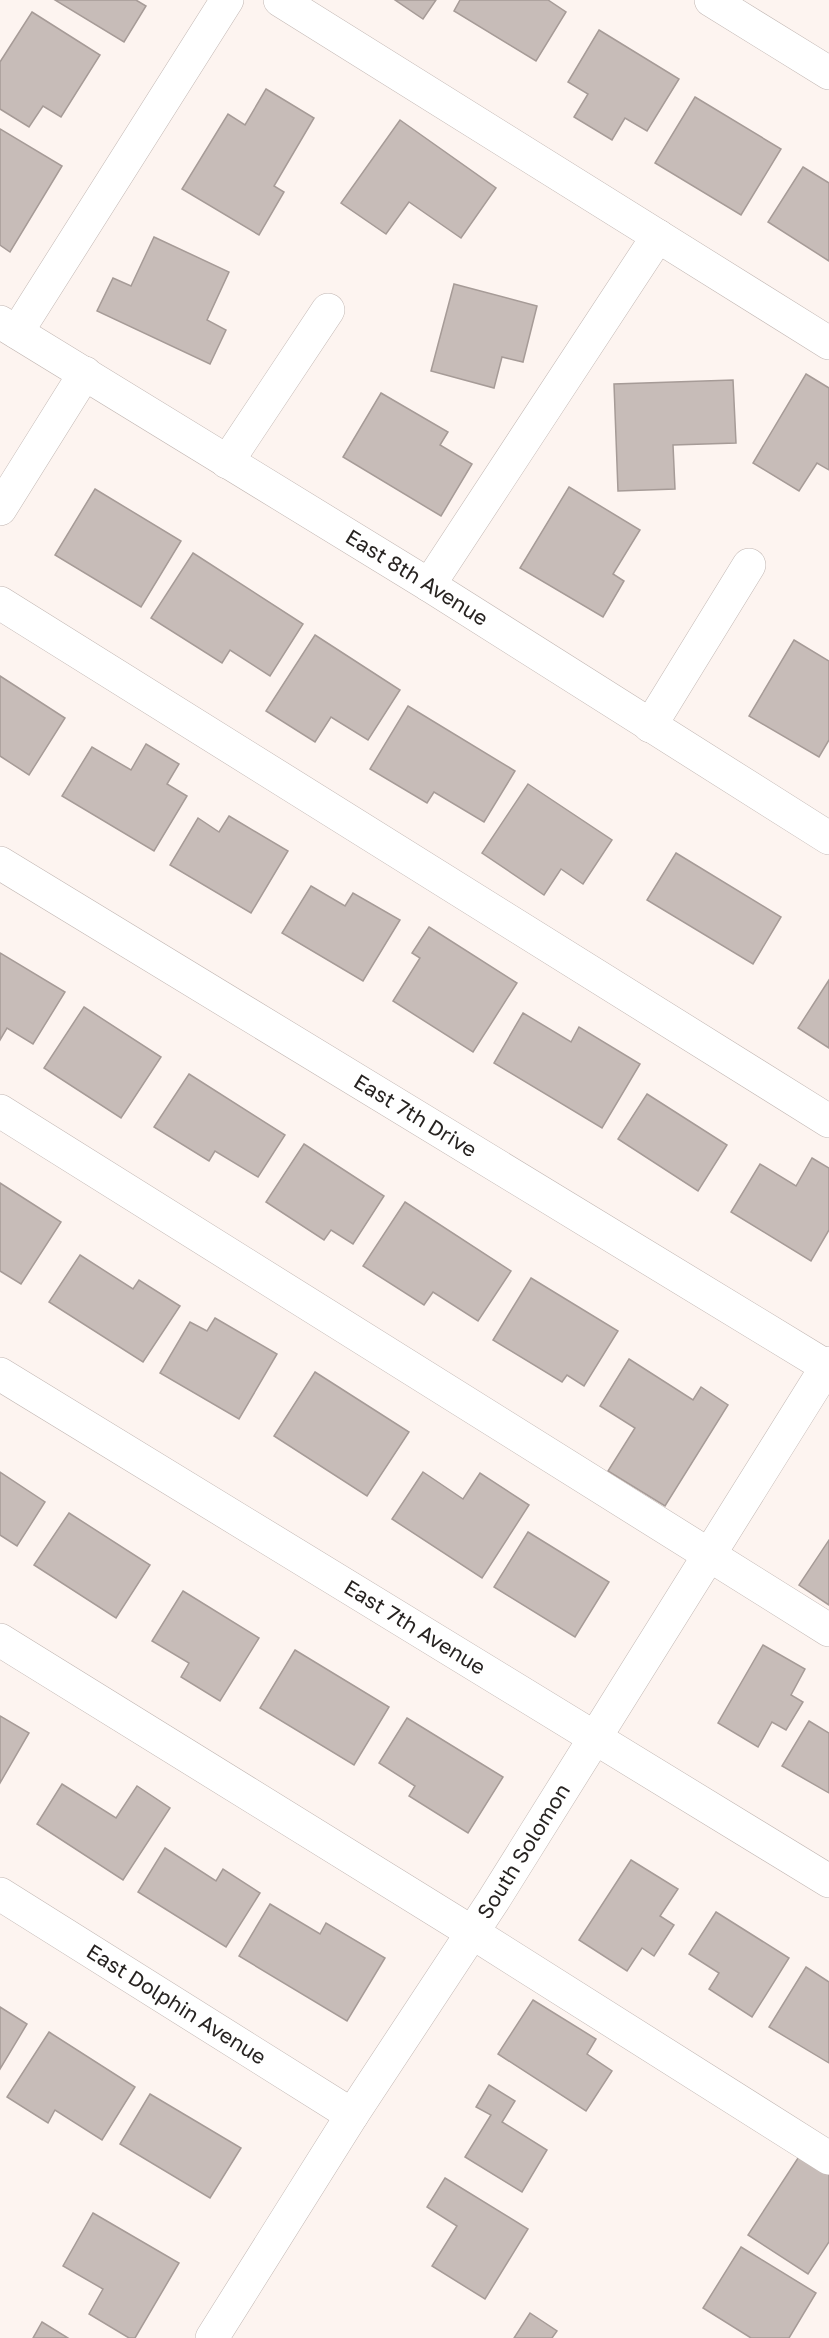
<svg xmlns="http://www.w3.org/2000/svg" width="829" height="2338" font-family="'Golos Text',sans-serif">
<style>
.building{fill:#c7bcb8;stroke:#a69b97;stroke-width:1.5}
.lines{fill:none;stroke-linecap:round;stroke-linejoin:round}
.minor-casing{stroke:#c2b7b3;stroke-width:34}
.minor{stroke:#fff;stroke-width:33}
.labels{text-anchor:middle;stroke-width:5;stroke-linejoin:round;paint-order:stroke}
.street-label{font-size:21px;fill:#272321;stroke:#fff}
</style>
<rect width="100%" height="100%" fill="#fdf4f0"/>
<g class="building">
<polygon points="55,0 136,0 146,6 124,42"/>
<polygon points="395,0 436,0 423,19"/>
<polygon points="460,0 548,0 566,12 536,61 454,11"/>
<polygon points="32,12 100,55 61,117 43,106 29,127 0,109 0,62"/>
<polygon points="599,30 679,79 647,131 625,118 612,140 574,117 588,94 568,82"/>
<polygon points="266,89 314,118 274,186 284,192 259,235 182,189 228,114 245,125"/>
<polygon points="695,97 781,149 741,215 655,163"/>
<polygon points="400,120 496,188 461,238 409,202 386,234 341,203"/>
<polygon points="0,129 62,166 10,252 0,245"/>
<polygon points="803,167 829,183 829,261 768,222"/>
<polygon points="154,237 229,272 207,320 226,330 210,364 97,311 113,278 131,286"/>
<polygon points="454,284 537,306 523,362 502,357 494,388 431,371"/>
<polygon points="806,374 829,388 829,470 817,463 799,491 753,463"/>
<polygon points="733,380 736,443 673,445 675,489 618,491 614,384"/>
<polygon points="381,393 448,432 440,445 472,464 441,516 343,457"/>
<polygon points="569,487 640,530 613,574 624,581 603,617 520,568"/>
<polygon points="95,489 181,541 141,607 55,555"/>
<polygon points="193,553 303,624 270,676 230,650 222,663 151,618"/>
<polygon points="315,635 400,690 368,740 331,717 315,742 266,711"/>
<polygon points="794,640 829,661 829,740 819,757 749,716"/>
<polygon points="0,676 65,718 29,775 0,756"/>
<polygon points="408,706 515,771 484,822 434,792 427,803 370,769"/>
<polygon points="146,744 179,764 167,784 187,796 154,851 62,796 92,747 131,770"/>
<polygon points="528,784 612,840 583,884 561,869 544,895 482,853"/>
<polygon points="229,816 288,851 251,913 170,865 198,818 219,832"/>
<polygon points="676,853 781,917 753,964 647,900"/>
<polygon points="311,886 345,906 353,893 400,920 363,981 282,933"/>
<polygon points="429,927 517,983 473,1052 393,1001 420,958 412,953"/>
<polygon points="0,953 65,992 33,1044 7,1028 0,1040"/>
<polygon points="829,980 829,1048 798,1028"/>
<polygon points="84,1007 161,1057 121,1118 44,1068"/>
<polygon points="523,1013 571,1042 579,1027 640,1064 602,1128 494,1063"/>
<polygon points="189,1074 285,1135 258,1177 215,1151 209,1161 154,1127"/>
<polygon points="647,1094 727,1145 698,1191 618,1139"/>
<polygon points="304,1144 384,1196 353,1244 331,1230 324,1240 266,1202"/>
<polygon points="812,1158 829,1168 829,1230 811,1261 731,1212 760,1164 796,1186"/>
<polygon points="0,1183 61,1222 21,1284 0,1271"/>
<polygon points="405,1202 511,1271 478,1321 433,1292 424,1305 363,1266"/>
<polygon points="80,1255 133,1289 139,1280 180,1306 143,1362 49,1302"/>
<polygon points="531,1278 618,1331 584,1386 567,1375 562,1382 493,1340"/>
<polygon points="215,1318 277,1354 239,1419 160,1373 190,1322 207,1331"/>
<polygon points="629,1359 693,1400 701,1387 728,1405 665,1506 608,1471 635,1428 600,1406"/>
<polygon points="315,1372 409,1432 367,1496 274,1436"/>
<polygon points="0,1472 45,1502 17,1546 0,1535"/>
<polygon points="423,1472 463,1499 480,1473 529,1505 482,1578 392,1519"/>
<polygon points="69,1513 150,1565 116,1618 34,1565"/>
<polygon points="528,1532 609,1582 575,1637 494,1587"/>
<polygon points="829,1540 829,1605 799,1585"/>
<polygon points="183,1591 259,1638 220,1701 181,1677 189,1663 152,1641"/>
<polygon points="763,1645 805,1669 791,1695 803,1702 786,1730 772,1722 758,1747 718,1723"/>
<polygon points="295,1650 389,1707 354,1765 260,1708"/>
<polygon points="0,1716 29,1733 0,1783"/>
<polygon points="407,1718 503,1777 468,1833 409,1796 415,1786 379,1763"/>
<polygon points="809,1721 829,1733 829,1793 782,1766"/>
<polygon points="62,1784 116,1818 137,1786 170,1808 123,1880 37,1824"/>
<polygon points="165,1848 216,1881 223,1869 260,1893 226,1947 138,1892"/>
<polygon points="631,1860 678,1889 660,1916 674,1925 654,1956 642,1948 627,1971 579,1940"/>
<polygon points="270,1904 320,1934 326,1923 385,1958 347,2021 239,1956"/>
<polygon points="716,1912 789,1958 752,2017 709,1989 719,1973 689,1954"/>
<polygon points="806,1967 829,1982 829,2063 769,2027"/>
<polygon points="533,2000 596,2039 587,2054 612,2071 586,2111 498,2054"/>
<polygon points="0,2007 27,2024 0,2069"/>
<polygon points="49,2032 135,2087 102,2140 55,2110 48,2123 7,2097"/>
<polygon points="489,2085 515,2101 502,2122 547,2150 522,2192 465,2157 491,2115 476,2107"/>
<polygon points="150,2094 241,2148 210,2198 120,2144"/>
<polygon points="800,2155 829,2173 829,2242 808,2274 748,2235"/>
<polygon points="445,2178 528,2229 485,2299 432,2266 457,2226 427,2207"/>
<polygon points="93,2213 179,2263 135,2338 129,2338 89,2314 103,2289 63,2266"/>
<polygon points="741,2247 816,2293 789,2338 751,2338 703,2308"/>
<polygon points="530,2313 557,2331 552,2338 514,2338"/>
<polygon points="42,2322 68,2338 33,2338"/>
</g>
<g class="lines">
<defs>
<g id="minor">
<polyline points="280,0 829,343"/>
<polyline points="711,0 829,73"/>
<path id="s1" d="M0,322L429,585L829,838"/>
<polyline points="17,332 227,0"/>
<polyline points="227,462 328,310"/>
<polyline points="0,509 85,373"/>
<polyline points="429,585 658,236"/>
<polyline points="0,603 829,1121"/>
<polyline points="650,726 749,565"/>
<path id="s2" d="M0,863L829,1368"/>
<polyline points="0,1111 829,1630"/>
<path id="s3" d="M0,1374L829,1881"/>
<polyline points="0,1640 473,1933 829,2158"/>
<path id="s4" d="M0,1894L352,2115"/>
<path id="s5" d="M212,2338L352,2115L493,1901L829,1363"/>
</g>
</defs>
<use href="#minor" class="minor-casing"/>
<use href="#minor" class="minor"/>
</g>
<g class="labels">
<g class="street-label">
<text dy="7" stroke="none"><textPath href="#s1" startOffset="489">East 8th Avenue</textPath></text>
<text dy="7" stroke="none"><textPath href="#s2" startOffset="486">East 7th Drive</textPath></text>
<text dy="7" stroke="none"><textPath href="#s3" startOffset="486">East 7th Avenue</textPath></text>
<text dy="7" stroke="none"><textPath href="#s5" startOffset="578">South Solomon</textPath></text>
<text dy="7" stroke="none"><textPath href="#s4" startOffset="208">East Dolphin Avenue</textPath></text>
</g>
</g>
</svg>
